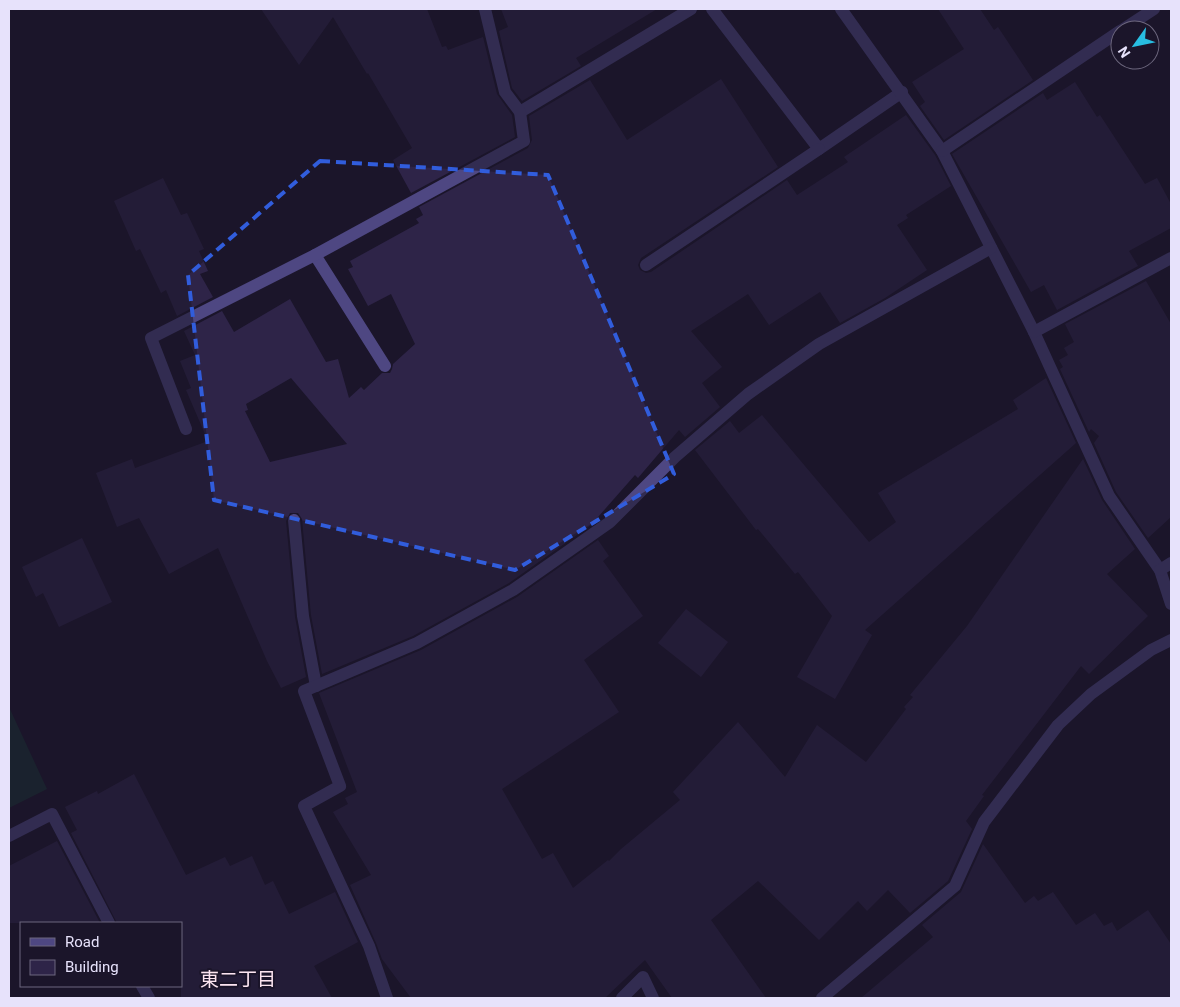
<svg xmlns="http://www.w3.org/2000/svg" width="1180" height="1007" font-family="Roboto,'Noto Sans JP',sans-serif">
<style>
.green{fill:#193133}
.building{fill:#2e2448;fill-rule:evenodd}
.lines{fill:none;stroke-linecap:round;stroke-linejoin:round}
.minor{stroke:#4e4782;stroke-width:12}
.marked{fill:none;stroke:#315ddc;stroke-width:4;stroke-dasharray:10 6;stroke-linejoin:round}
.labels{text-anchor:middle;stroke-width:4;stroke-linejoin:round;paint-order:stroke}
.neighbourhood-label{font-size:19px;fill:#fbe4f0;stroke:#1b152a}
</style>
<rect width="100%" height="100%" fill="#1b152a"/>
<polygon class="green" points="9,707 47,789 9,808"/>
<g class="building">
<polygon points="261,9 427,9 442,47 446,46 448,50 483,37 497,94 512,115 515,137 411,193 393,160 412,148 368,73 367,74 333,17 299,65"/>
<polygon points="501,9 657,9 576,58 581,66 522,101 512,88 499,31 508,27"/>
<polygon points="938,9 980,9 994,30 998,27 1033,80 944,140 920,106 925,102 912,82 964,49"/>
<path d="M721,79L778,167L641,258L638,265L640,270L646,273L651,272L787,180L797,195L848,162L844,157L906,115L935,155L951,186L906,215L908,218L897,225L927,270L885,298L840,323L820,292L769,325L748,294L691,331L722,367L702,383L720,407L685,437L679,430L638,478L635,475L591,525L509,583L413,636L322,674L311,615L302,519L298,513H290L286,521L295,617L306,677L281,688L267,661L218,548L169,574L139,518L117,527L96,473L132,459L135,468L208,441L186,390L191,388L180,361L195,355L184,331L222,311L234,332L290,299L326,362L338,359L349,398L361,387L364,390L382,373H390L392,369L393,364L415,344L391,294L368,306L348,269L353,267L350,261L419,223L416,219L423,215L419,207L528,148L532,140L529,116L590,80L627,140ZM291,378L347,444L270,462L245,411L248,410L246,404Z"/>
<polygon points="1075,82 1097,117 1100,115 1145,184 1157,178 1171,204 1171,228 1129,251 1138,266 1057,310 1044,285 1031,292 952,154 1043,93 1047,100"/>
<polygon points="163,178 181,215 187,213 204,249 199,251 208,271 200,274 213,297 177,316 166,290 161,293 140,249 136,251 114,201"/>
<polygon points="1146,281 1171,324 1171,517 1148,538 1116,492 1094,443 1099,436 1091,429 1089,432 1060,369 1063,367 1059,360 1068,355 1064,348 1074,342 1065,324"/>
<polygon points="1046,378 1076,443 865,630 872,635 835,699 797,677 832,616 798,572 795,574 758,529 756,530 695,450 730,421 739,433 762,415 869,542 896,522 878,493 1018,409 1013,400"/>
<polygon points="1083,459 1102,500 1135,549 1107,574 1148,616 1089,674 1081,666 982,795 984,796 966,821 972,829 948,881 910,913 888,890 867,911 858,901 819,940 758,881 711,920 766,998 672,998 645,960 605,998 411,998 382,959 376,943 350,885 371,875 333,812 348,804 345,798 357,792 319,693 421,650 517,597 598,540 609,556 603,561 643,616 584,660 619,712 502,789 542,859 553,853 573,888 608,860 609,861 621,849 680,800 673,792 738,722 785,777 817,725 866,762 906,709 904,707 913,697 910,695 967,626"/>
<polygon points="82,538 112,602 59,627 43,593 36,597 22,567"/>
<polygon points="686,609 728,642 701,677 658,643"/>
<polygon points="134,774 186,875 225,857 230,866 252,856 265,885 273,881 289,914 335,892 358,942 314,966 332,998 181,998 181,923 117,923 71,833 77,830 65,807 97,791 98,794"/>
<polygon points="57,841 100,923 9,923 9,866"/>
<polygon points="983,844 1025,903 1034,896 1038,901 1053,892 1076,925 1095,913 1104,926 1112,922 1117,931 1148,910 1171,944 1171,998 861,998 933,937 922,925 961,892"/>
</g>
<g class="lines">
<g class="minor">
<polyline points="712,9 819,149 902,92"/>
<polyline points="841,9 942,151 1034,332 1109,496 1160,570 1171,604"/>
<polyline points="1122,30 1154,9"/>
<polyline points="520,112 691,9"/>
<polyline points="942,151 1120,31"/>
<polyline points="315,255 385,366"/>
<polyline points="646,265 819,149"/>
<polyline points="1034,332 1171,258"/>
<polyline points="186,429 151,338 315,255 524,141 520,112 505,92 485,9"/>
<polyline points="294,520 303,616 316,686"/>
<polyline points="1160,570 1171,563"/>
<polyline points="9,836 52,814 109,923"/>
<polyline points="142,986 149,998"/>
<polyline points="387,998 369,946 304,806 340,786 304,691 417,643 513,590 610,522 675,457 748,394 819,344 991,248"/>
<polyline points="622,998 643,977 653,998"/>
<polyline points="822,998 955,886 984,822 1058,725 1091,694 1151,650 1171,640"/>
</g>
</g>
<path d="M0 0H1180V1007H0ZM320,161L548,175L674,474L515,570L214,500L188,275Z" fill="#1b152a" fill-opacity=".55" fill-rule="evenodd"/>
<path class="marked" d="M320,161L548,175L674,474L515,570L214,500L188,275Z"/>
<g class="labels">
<g class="neighbourhood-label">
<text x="238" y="986">東二丁目</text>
</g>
</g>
<rect width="1180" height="1007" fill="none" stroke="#e7e2fb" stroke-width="20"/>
<rect x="20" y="922" width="162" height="65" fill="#1b152a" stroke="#6d677e"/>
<rect x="30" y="938" width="25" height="8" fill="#4e4782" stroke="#6d677e"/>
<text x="65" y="947" font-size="15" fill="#e7e2fb">Road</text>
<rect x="30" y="960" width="25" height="15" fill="#2e2448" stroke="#6d677e"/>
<text x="65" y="972" font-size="15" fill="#e7e2fb">Building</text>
<g transform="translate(1135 45) rotate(237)"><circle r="24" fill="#1b152a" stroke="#6d677e"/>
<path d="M0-4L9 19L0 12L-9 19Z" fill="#28bde1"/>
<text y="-8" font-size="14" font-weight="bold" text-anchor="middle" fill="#e7e2fb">N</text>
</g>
</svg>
